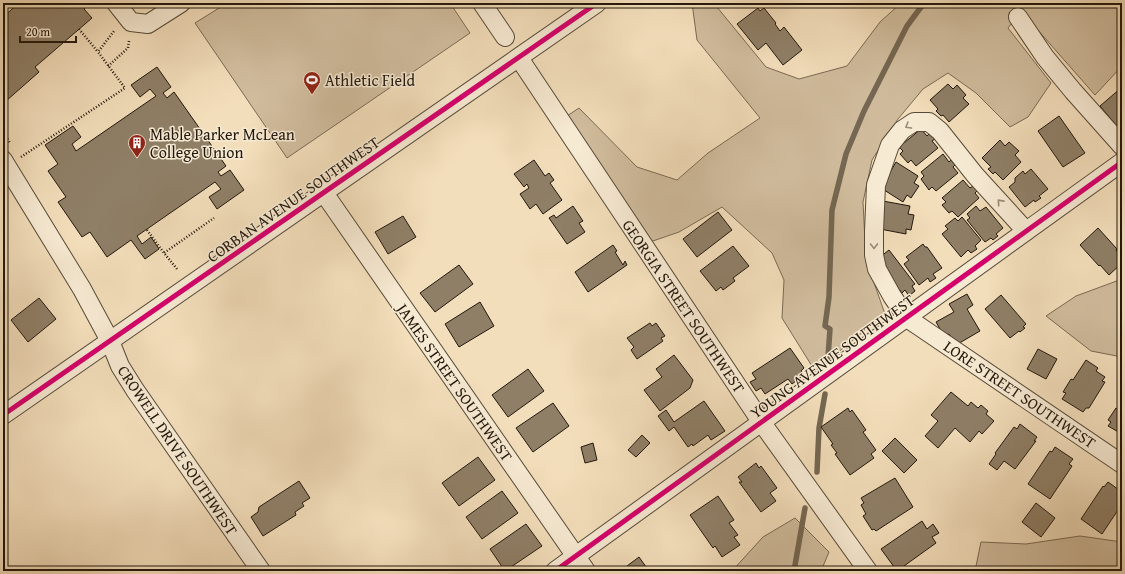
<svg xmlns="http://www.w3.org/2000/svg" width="1125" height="574" font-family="'Gentium Book Plus',serif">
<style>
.green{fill:#d0bc9d;stroke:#7a6a54}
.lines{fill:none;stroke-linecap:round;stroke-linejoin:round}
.stream{stroke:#756752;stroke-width:5.5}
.building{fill:#8f7f67;stroke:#23180c}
.minor-casing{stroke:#574a38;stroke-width:20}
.path{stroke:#23180c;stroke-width:2.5;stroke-dasharray:1 2;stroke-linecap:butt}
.minor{stroke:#f7ead3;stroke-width:18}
.cycleway-casing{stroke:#f7ead3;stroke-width:8}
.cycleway{stroke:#d6006c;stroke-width:5}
.oneway{stroke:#988c79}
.labels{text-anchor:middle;stroke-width:3;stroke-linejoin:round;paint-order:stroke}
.poi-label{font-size:16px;fill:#23180c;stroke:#f7ead3;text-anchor:start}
.street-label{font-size:16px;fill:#23180c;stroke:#f7ead3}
</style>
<rect width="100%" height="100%" fill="#f3debb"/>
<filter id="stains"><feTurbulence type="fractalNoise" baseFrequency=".005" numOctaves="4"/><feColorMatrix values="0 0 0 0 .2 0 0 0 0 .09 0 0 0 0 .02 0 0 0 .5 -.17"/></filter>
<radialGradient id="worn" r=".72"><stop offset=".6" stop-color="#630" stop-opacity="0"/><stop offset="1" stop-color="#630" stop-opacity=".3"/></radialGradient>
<g class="green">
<polygon points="227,3 450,3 470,33 287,158 195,23"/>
<polygon points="692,3 700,3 717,7 766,67 799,79 847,66 880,22 901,3 1116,3 1122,26 1122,66 1095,95 1021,11 1008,28 1051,83 1028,117 1010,127 976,93 948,73 923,89 898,119 872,160 863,202 866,260 885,314 815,371 782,318 784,280 772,253 722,207 679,232 650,242 567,116 579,108 637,167 677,180 708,153 760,118 697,40"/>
<polygon points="1122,279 1122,357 1091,351 1046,316 1076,296"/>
<polygon points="795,518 829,552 821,571 732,571 763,537"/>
<polygon points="1080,536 1122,542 1122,571 975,571 981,542 1026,544"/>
</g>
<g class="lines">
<g class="stream">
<polyline points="828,357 830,329 825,326 829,297 832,210 846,154 864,111 907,26 924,3"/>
<polyline points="817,472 819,428 825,394"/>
<polyline points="794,571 805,508"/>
</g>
</g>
<g class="building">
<polygon points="19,3 87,3 84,5 86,7 84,9 92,18 35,67 39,72 6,101 3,98 3,17"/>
<polygon points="758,8 760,11 764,8 776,23 775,24 780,31 784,27 802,50 783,65 766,43 758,50 737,24"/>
<polygon points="157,67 171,87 163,93 167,98 174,92 226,166 218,172 221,176 230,170 244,190 217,209 209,197 221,189 215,182 137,236 142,244 151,237 159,249 145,259 131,240 107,257 90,232 82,237 58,202 66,197 48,171 58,164 45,145 73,126 81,137 72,144 76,151 156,96 150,89 140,97 131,85"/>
<polygon points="948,84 953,89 957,85 966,95 963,98 969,104 949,122 943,115 941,116 936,111 938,109 930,100"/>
<polygon points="1121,88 1122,89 1121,131 1100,106"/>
<polygon points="1059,116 1085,153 1063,167 1038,131"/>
<polygon points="921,129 927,136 930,133 935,139 932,141 938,148 916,166 911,160 908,163 900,154 903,151 899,147"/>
<polygon points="1000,140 1005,146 1009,142 1019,151 1015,155 1021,162 1003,180 995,172 993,174 988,169 991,167 982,158"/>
<polygon points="943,154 949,162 951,160 955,165 953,167 958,173 936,191 932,187 929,190 921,179 924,176 921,172"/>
<polygon points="534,160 545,176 549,173 554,180 550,183 562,200 543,214 536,204 530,209 520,194 529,188 527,184 524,187 514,174"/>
<polygon points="896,162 918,176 914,183 919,186 911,198 907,195 903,202 881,188"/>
<polygon points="1031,169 1048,189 1039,196 1041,198 1035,202 1034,200 1025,207 1009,187 1015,182 1015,178 1023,171 1025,174"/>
<polygon points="963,180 970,188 973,186 977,191 975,193 979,198 958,217 952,211 949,213 942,205 946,202 942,198"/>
<polygon points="883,201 910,206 908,214 914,215 911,230 906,229 906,234 880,229"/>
<polygon points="573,206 583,221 579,223 585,232 567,244 549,218 554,215 556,218"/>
<polygon points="976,206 980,211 986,207 1003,228 996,234 998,236 993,240 991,238 985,242 967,220 970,218 967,214"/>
<polygon points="718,212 732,230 697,257 683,239"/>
<polygon points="403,216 416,237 388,254 375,232"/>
<polygon points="962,217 981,240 975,246 977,249 971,253 968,250 961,257 942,234 948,229 945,226 955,218 958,221"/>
<polygon points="1098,228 1117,249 1116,250 1122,257 1122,263 1109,275 1100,265 1099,266 1080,245"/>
<polygon points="923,244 925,247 927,247 942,268 933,274 936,278 930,282 928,278 919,285 904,264 909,260 906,257"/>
<polygon points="613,245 617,251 615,252 623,265 625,261 627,265 588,292 575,272"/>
<polygon points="733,246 749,266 733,278 735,281 723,290 721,287 716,291 700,271"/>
<polygon points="889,250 915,284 912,286 915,291 909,296 905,290 902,293 883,269 880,257"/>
<polygon points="459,265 473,284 435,312 420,293"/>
<polygon points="967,294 973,305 967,309 980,331 956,345 949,334 944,336 936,322 954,312 949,304"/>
<polygon points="1001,295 1026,324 1023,327 1025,328 1020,332 1019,331 1010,338 985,309"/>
<polygon points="39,298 56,319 28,342 11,320"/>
<polygon points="480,302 494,326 459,347 445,324"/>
<polygon points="650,323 652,326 656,323 665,336 661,338 663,341 637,359 631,350 634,347 627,338"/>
<polygon points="790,348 804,368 801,371 802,372 799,374 801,377 792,384 788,379 765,394 761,388 756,391 750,382 756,379 752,373"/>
<polygon points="1038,349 1057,359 1046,379 1027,369"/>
<polygon points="674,355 693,380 690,388 660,411 644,390 662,377 656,369"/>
<polygon points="1086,360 1098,368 1096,371 1105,377 1102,381 1105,382 1089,408 1086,408 1083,412 1062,399 1066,393 1063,392 1071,379 1073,380"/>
<polygon points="528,369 544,391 508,417 492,395"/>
<polygon points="951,392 968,406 971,402 978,408 981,405 988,411 986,414 994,421 982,434 979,431 970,442 955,428 938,448 925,436 938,421 931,415"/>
<polygon points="704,401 725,431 711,440 708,435 693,446 692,444 688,447 674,427 669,431 658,416 666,410 674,422"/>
<polygon points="1122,402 1122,434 1108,426 1111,422 1108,420 1116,408 1118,409"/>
<polygon points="553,403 569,426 533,452 516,428"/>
<polygon points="848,408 850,412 852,410 866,430 863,432 876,450 871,454 874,458 850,475 835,454 837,453 831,445 833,444 821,427"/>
<polygon points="1020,424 1037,437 1034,441 1036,441 1015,469 1004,461 997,470 989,464 996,454 995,453 1014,427 1017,429"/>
<polygon points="642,435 650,443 636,457 628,450"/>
<polygon points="895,438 917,460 904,473 882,451"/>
<polygon points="593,443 597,460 585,463 581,447"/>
<polygon points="1055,447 1073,459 1069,464 1072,466 1050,499 1028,484 1050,451 1052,452"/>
<polygon points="478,457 495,480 459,506 442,483"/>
<polygon points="756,463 759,468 761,466 777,488 770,493 776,501 761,512 739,482 742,482 738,477"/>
<polygon points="895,478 913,507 876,531 874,529 872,530 863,516 866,514 861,505 864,503 861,498"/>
<polygon points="299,481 310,498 302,503 304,506 295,512 296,515 263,536 251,517 258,512 259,507"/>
<polygon points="1108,482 1122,492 1122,504 1102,534 1081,519 1103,486 1104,487"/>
<polygon points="502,491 518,513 482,539 466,517"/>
<polygon points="718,496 734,520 729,523 738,535 734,537 740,545 722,557 715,546 713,548 690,515"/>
<polygon points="1036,503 1055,518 1041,537 1022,522"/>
<polygon points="922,521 927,529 933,524 939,533 932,537 936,543 897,571 881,549"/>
<polygon points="526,524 542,546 505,571 490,549"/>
<polygon points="639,557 649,571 624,571 623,569"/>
</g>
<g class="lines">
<defs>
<g id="minor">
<polyline points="116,3 131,22 148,24 181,3"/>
<polyline points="482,3 505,37"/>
<polyline points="1018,17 1045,57 1073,91 1122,146"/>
<polyline points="519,58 762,423 868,571"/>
<polyline points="3,160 82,289 110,341 120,366 135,390 261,571"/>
<polyline points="324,193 586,571"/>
<polyline points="1026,231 975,175 940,131 929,122 914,122 902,130 890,145 876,185 874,231 874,255 877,269 892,296 907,318 1122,464"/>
<polyline points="3,415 597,3"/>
<polyline points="555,571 1122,162"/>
</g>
</defs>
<use href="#minor" class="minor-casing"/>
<g class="path">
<polyline points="79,29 98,52"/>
<polyline points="108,66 128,48 129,41"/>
<polyline points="3,131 10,143"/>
<polyline points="21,157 125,88 98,52 114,31"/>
<polyline points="147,230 164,253"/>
<polyline points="177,269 164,253 214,218"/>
</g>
<use href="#minor" class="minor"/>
<defs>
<g id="cycleway">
<polyline points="3,415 597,3"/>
<polyline points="555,571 1122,162"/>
</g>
</defs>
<use href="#cycleway" class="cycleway-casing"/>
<use href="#cycleway" class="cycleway"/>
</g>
<defs><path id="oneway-chevron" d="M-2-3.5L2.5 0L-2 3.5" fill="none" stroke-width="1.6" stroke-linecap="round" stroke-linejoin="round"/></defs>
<g class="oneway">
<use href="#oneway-chevron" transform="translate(908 126) rotate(150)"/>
<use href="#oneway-chevron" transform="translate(1000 202) rotate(-132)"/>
<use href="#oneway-chevron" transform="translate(874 246) rotate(89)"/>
</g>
<defs>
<symbol id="stadium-pin" viewBox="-11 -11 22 30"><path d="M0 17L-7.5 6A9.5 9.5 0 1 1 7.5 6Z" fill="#8f2418" stroke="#f7ead3"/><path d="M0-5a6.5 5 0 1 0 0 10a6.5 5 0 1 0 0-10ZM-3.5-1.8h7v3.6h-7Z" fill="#fff"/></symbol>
<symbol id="building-pin" viewBox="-11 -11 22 30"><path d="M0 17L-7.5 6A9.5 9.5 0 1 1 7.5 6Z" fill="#8f2418" stroke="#f7ead3"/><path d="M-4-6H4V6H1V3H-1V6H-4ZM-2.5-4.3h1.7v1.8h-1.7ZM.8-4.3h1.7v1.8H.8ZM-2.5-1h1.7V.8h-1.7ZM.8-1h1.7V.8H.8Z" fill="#fff"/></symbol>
</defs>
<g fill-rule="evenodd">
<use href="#stadium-pin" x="302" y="70" width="20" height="27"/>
<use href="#building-pin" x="127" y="133" width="20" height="27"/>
</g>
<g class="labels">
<g class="poi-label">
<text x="325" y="86">Athletic Field</text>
<text x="150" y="140">Mable Parker McLean<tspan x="150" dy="18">College Union</tspan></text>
</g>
<g class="street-label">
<text transform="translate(293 199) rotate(-35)" y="6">CORBAN AVENUE SOUTHWEST</text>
<text transform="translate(684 306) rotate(56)" y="6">GEORGIA STREET SOUTHWEST</text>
<text transform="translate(832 356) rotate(-36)" y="6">YOUNG AVENUE SOUTHWEST</text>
<text transform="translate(455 382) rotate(55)" y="6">JAMES STREET SOUTHWEST</text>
<text transform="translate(1020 394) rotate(34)" y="6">LORE STREET SOUTHWEST</text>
<text transform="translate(178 450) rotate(56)" y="6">CROWELL DRIVE SOUTHWEST</text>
</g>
</g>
<rect width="1125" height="574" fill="none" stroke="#f3debb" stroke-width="16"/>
<rect x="4" y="4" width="1117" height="566" fill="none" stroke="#23180c" stroke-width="2"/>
<rect x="8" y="8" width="1109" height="558" fill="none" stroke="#23180c"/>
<path d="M20 36v6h56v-6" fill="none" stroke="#23180c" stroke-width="2"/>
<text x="26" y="36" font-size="12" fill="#23180c" stroke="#f7ead3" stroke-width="3" paint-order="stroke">20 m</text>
<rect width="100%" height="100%" filter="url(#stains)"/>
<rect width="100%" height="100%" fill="url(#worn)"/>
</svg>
